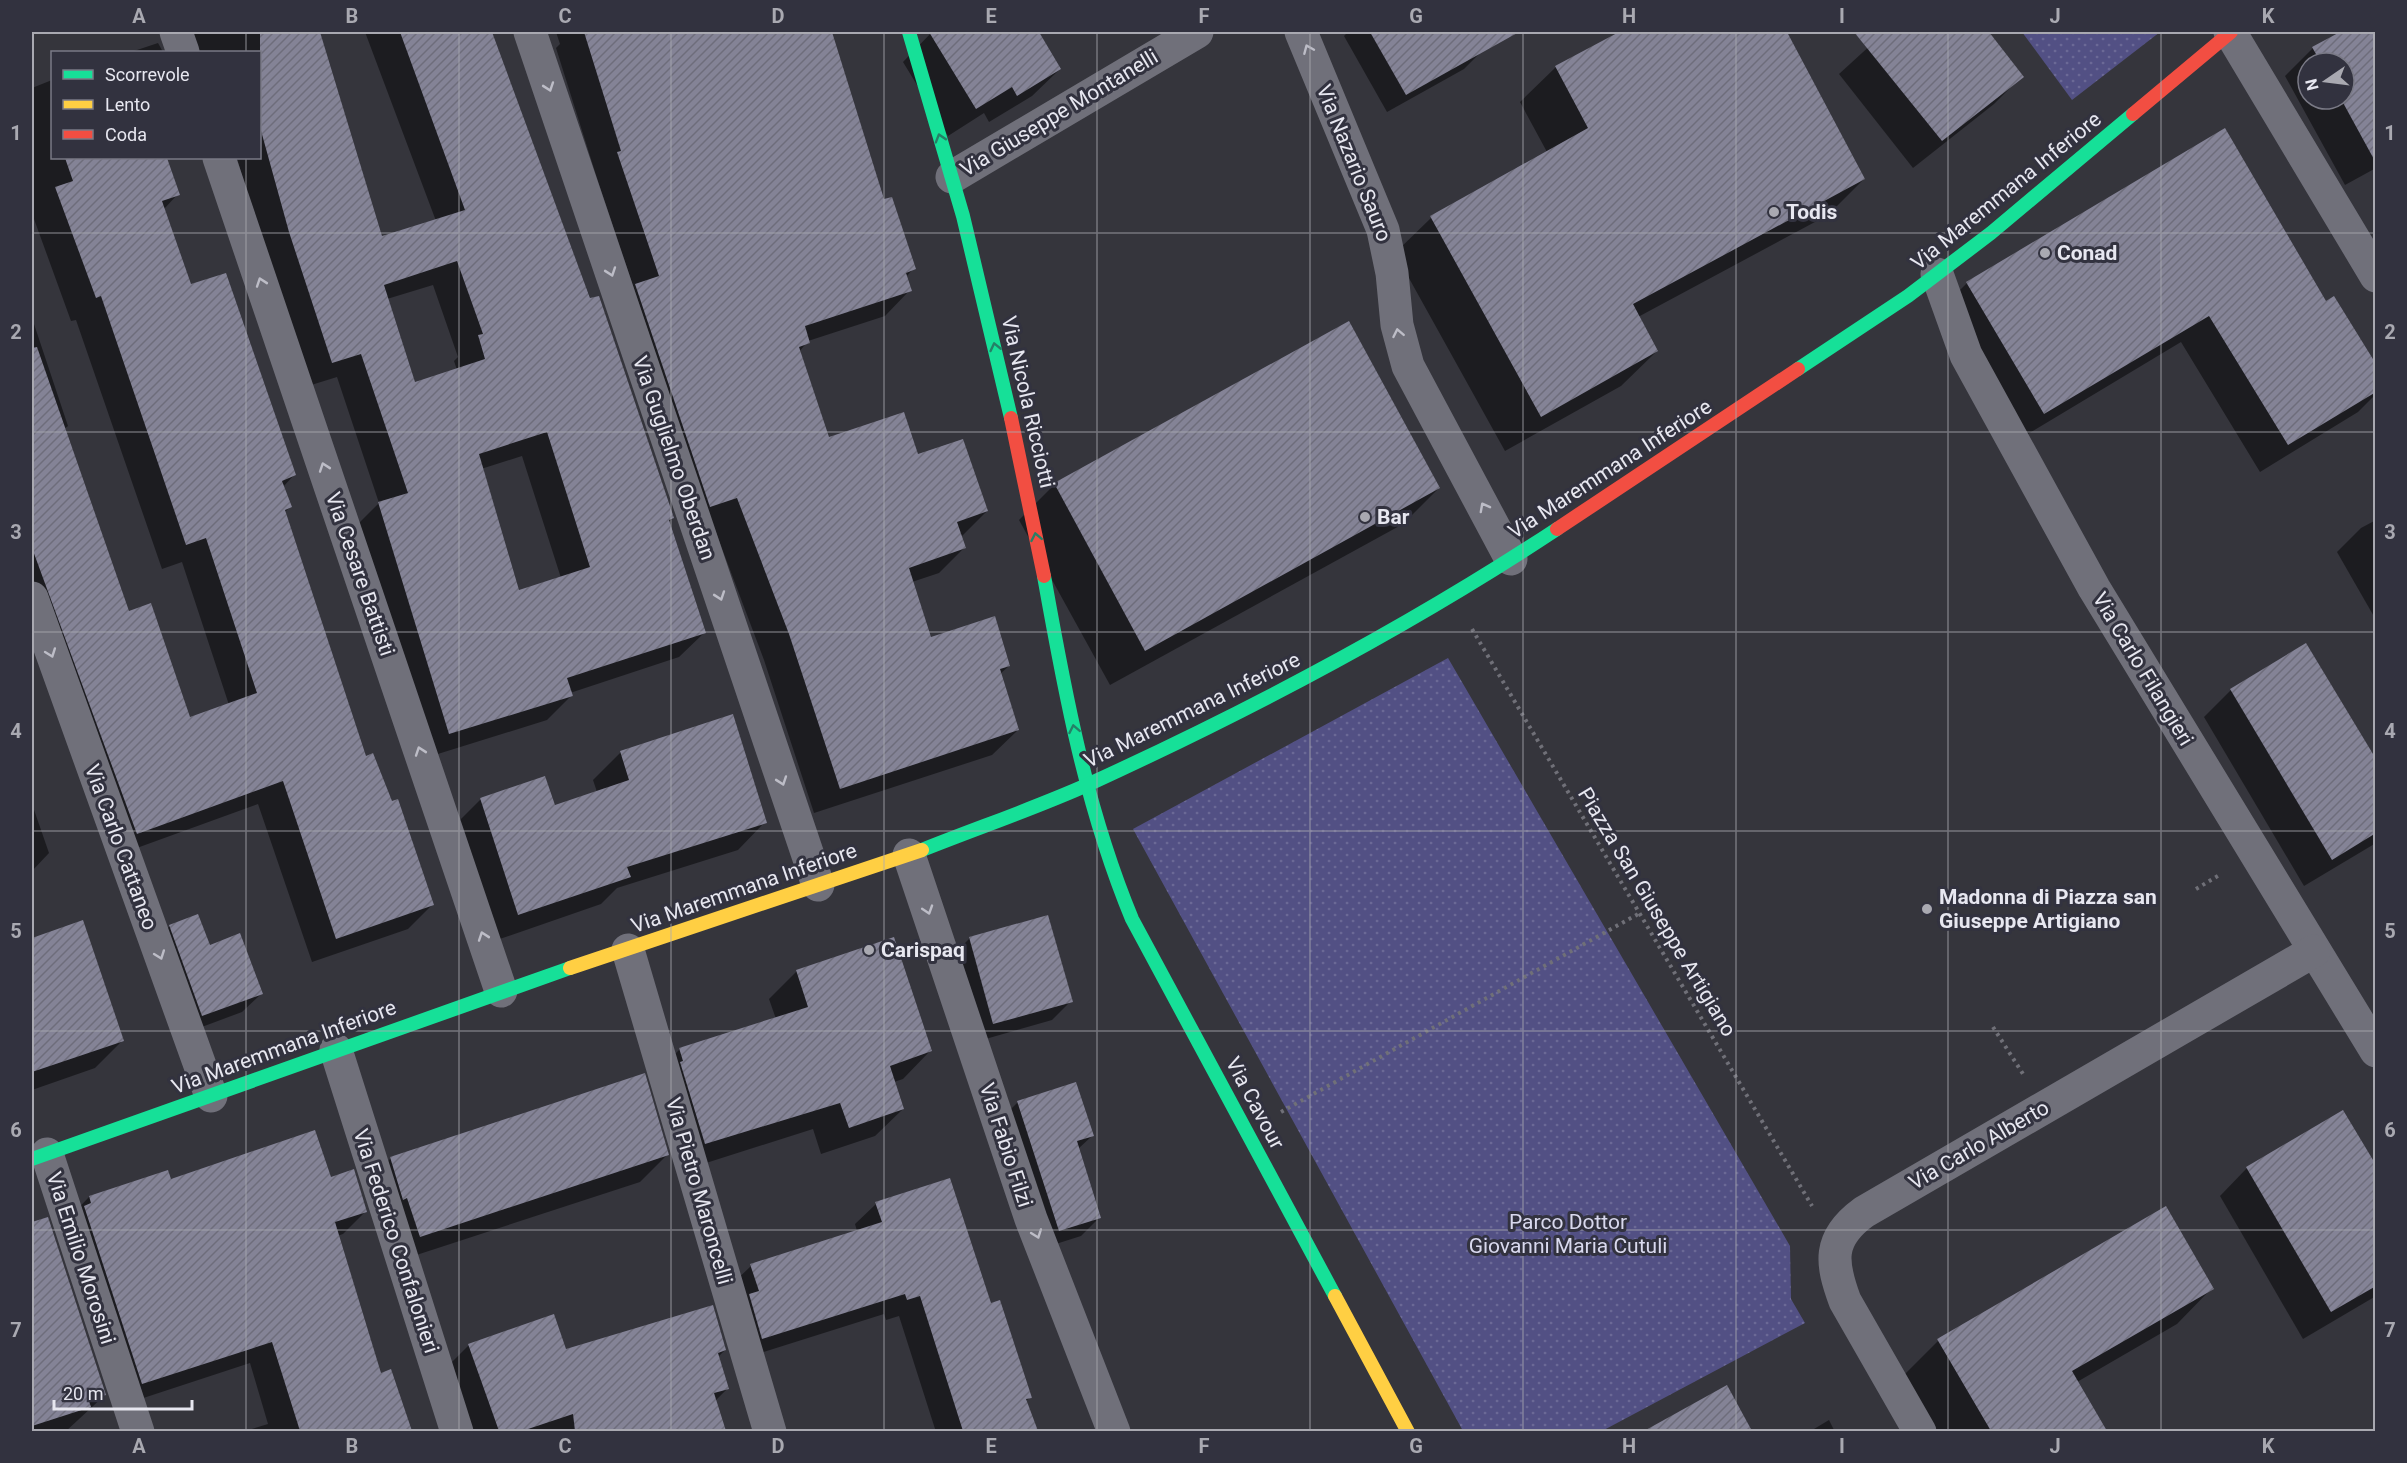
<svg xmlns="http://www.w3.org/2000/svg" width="2407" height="1463" font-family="Roboto,sans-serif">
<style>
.park{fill:url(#park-dots)}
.shadow{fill:#0007;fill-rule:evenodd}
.building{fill:url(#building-hatch);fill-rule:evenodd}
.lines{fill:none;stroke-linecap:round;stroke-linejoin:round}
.path{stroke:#707078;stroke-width:4;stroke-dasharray:3 4.5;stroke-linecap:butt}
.street{stroke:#70707a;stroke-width:33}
.fast{stroke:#16e098;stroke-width:14}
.slow{stroke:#ffcf43;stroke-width:14}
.jam{stroke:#f24e42;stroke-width:14}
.oneway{stroke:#bdbdc7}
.oneway2{stroke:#258067}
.grid{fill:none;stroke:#a9a9b1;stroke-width:1.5;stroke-opacity:0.55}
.poi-dot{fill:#a9a9b1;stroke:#32323f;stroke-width:2}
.labels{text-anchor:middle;stroke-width:6;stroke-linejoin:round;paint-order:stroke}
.street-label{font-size:21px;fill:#e7e7f0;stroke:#32323f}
.poi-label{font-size:21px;font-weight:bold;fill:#e7e7f0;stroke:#32323f;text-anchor:start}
.park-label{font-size:21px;fill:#d9d9ee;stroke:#32323f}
.neatline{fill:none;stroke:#a9a9b1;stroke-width:2}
.grid-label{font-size:20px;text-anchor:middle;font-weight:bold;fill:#a9a9b1}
</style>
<defs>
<pattern id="park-dots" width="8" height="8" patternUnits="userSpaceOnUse" patternTransform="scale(1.5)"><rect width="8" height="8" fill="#525084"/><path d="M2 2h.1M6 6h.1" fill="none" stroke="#6b6996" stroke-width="1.8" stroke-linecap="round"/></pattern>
<pattern id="building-hatch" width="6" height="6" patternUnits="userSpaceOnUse" patternTransform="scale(1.5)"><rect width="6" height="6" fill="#848396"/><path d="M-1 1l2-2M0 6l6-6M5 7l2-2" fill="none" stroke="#6e6d7b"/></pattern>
</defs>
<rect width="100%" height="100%" fill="#35353c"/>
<g class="park">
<polygon points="2022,32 2160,32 2072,100"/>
<polygon points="1448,658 1790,1246 1791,1299 1805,1323 1602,1431 1463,1431 1133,829"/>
</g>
<g class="shadow">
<path d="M173,32H318L381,238L436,221L365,32H490L673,518L668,523L704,633L679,657L570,693L571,696L547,720L425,758L354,528L379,503L337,377L308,386L265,257L237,158H260V52H172ZM433,285L458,357L454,361L457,370L414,384L387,299ZM522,456L561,578L518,592L481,469Z"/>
<polygon points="556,32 830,32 883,201 914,268 906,277 910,290 885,316 808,341 799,352 828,439 917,456 987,511 961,537 964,548 939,573 912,582 930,639 1009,666 1000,674 1018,730 992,755 814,813 764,660 712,522 596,175 556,48 560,44"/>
<polygon points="932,32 1037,32 1060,69 1032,96 989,122 984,113 948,136 903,62"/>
<polygon points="1348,32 1472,32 1483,50 1464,69 1387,112 1344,36"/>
<polygon points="1622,32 1785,32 1864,179 1828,215 1638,317 1657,351 1621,386 1505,451 1395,253 1431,218 1547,152 1520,102 1556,67"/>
<polygon points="1885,32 1987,32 2022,76 1994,104 1913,168 1839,74"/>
<path d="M2343,32H2376V168L2345,185L2285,76L2313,48ZM2308,63H2344V99H2308Z"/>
<polygon points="158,43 163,52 131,52"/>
<polygon points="52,80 52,158 166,158 178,194 164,209 191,286 294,475 283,487 290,507 285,512 365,758 432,905 408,929 312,962 258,804 112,857 32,635 32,318 68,426 64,429 128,613 189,719 229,705 182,562 162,569 76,320 71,321 34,219 32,220 32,88"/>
<polygon points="1967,283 2326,303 2376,367 2376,394 2358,412 2260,472 2181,342 2016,441 1940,310"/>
<polygon points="1348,323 1439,488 1403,524 1110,685 1019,520 1055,484"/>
<polygon points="2376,520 2376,620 2337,552 2361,528"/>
<polygon points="2231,690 2376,762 2376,843 2304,886 2204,717"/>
<polygon points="621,752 765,822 738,850 617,888 601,904 491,942 453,827 480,800 544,778 554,807 597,792 593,780"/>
<polygon points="32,804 49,853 32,871"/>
<polygon points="82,922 123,1040 95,1068 32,1090 32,939"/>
<polygon points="170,926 209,947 261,994 242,1012 183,1034 151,945"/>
<polygon points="970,938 1071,1001 1052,1020 975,1042 951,957"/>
<polygon points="797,971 930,1051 903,1079 894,1082 903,1109 875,1136 821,1154 813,1129 681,1171 652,1077 680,1049 776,1019 769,999"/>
<polygon points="644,1075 667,1155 640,1182 392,1263 363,1186 390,1159"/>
<polygon points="1018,1102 1092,1136 1078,1149 1100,1217 1081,1236 1040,1249 999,1121"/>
<polygon points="2247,1168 2376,1168 2376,1296 2303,1339 2220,1196"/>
<polygon points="330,1179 366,1211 343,1234 337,1236 380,1374 390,1371 410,1432 242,1432 268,1424 250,1363 119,1406 67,1220 89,1197 170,1181"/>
<polygon points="876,1204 990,1305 1030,1397 1025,1402 1035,1432 936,1432 899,1316 886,1320 884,1314 741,1359 730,1286 751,1266 857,1231 855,1224"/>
<polygon points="47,1219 105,1395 65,1432 32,1432 32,1224"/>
<polygon points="2212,1288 2177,1324 2077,1382 2105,1432 1935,1432 1903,1376 1938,1341"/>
<polygon points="469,1345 565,1351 725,1350 718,1357 727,1389 715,1401 724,1432 470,1432 447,1367"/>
<polygon points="1726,1387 1750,1432 1647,1432"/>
<polygon points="1829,1420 1835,1432 1809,1432"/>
</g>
<g class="building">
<path d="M260,32H320L382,236L465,210L400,32H492L590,298L599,296L674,518L669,520L706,633L567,678L573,696L449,734L378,502L408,493L361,354L332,363L289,232L260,127ZM457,261L483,334L478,335L485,359L415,382L384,285ZM547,432L590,567L519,590L479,454Z"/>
<polygon points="584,32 832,32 884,199 892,197 916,269 906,273 912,291 805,326 810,343 799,347 829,437 904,412 918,454 963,439 988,511 957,522 966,548 909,568 931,637 995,616 1010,666 1000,669 1019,730 840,789 789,634 737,498 710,507 635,284 659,276 617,152 621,151"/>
<polygon points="929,32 1039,32 1061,69 1017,96 1012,87 976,109"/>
<polygon points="1370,32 1519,32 1406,95"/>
<polygon points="1619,32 1787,32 1865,179 1633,304 1658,351 1541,417 1430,216 1588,128 1555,66"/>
<polygon points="1854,32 1989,32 2024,77 1942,141"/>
<polygon points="2340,32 2376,32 2376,163 2341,99 2344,99 2344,63 2321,63 2312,47"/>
<polygon points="2225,128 2326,301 2334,296 2376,364 2376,392 2288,445 2209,316 2044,414 1966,282"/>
<polygon points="65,158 167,158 180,195 162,201 191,284 226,273 296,475 282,481 292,507 285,510 366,756 373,753 392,801 398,799 434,905 336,939 283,781 137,834 32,548 32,348 37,347 129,611 151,603 190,717 257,693 206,538 186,545 101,296 96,298 55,187 73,181"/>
<polygon points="1349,321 1440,488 1145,651 1054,483"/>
<polygon points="2306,643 2376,759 2376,833 2332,860 2230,689"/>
<polygon points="733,714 767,823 627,867 631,877 518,915 480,798 545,776 555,805 629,780 620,751"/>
<polygon points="198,914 210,945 240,933 263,994 202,1016 169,925"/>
<polygon points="1048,915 1073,1002 993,1024 969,937"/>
<polygon points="83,920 124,1041 32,1072 32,938"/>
<polygon points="894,937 932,1051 890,1066 904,1109 849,1128 840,1103 705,1144 680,1062 683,1061 679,1048 808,1007 796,970"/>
<polygon points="645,1073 669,1155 420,1237 407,1198 403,1200 390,1157"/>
<polygon points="1076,1082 1094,1136 1077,1141 1101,1218 1059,1231 1017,1101"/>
<polygon points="2343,1110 2376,1165 2376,1286 2331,1312 2246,1167"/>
<polygon points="315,1130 331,1177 354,1169 367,1212 335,1222 381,1373 391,1369 412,1431 300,1431 272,1342 142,1384 84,1206 91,1203 89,1196 168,1170 171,1179"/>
<polygon points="950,1178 991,1303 1000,1300 1032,1398 1026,1399 1038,1431 963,1431 920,1296 907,1300 905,1294 762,1339 749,1294 759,1291 750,1264 882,1222 875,1202"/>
<polygon points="2166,1206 2214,1289 2072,1371 2107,1431 1991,1431 1937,1339"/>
<polygon points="48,1217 106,1395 89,1401 91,1407 32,1426 32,1222"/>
<polygon points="713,1305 726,1350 718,1353 729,1389 714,1393 726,1431 575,1431 573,1414 522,1431 499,1431 468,1344 554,1314 566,1349"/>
<polygon points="1727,1385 1752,1431 1644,1431"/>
</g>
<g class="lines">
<g class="path">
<polyline points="1472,629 1812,1206"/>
<polyline points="2196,889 2221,874"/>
<polyline points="1993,1027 2023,1074"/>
<polyline points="1281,1112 1640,913"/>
</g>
<g class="street">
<polyline points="176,32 183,52"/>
<polyline points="530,32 818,885"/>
<polyline points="1301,32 1383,230 1392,273 1397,325 1408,366 1511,559"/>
<polyline points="2230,32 2376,276"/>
<polyline points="219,158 501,991"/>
<polyline points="952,177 1197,32"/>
<polyline points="1937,274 1966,355 2094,588 2376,1051"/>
<polyline points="32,598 211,1096"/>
<polyline points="909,855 1031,1219 1114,1432"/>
<polyline points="628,950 770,1432"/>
<polyline points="336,1050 457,1432"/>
<polyline points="47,1154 138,1432"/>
<path d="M1920,1432L1845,1301C1831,1263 1827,1239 1864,1212L2314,951"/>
</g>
<g class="fast">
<polyline points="909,32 963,216 1011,418"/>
<polyline points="1798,369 1908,296 1991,233 2133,114"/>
<path d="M1044,576C1065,694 1086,808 1132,919L1335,1296"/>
<path d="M922,850C977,828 1033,809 1087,785C1249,711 1407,628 1557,529"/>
<polyline points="32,1159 570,968"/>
</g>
<g class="slow">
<polyline points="570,968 922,850"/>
<polyline points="1335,1296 1408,1432"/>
</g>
<g class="jam">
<polyline points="2133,114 2231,32"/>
<polyline points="1011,418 1044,576"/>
<polyline points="1557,529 1798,369"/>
</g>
</g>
<defs><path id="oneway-chevron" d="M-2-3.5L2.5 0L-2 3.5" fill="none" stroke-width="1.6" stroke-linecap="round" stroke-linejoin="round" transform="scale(1.5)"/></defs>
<g class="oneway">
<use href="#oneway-chevron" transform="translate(1308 49) rotate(-113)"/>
<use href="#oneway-chevron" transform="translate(549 87) rotate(71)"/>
<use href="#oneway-chevron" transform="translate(611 272) rotate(71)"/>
<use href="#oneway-chevron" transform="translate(261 282) rotate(-109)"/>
<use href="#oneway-chevron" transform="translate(1398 333) rotate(-101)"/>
<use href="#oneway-chevron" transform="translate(324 467) rotate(-109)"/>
<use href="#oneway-chevron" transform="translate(1484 507) rotate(-118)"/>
<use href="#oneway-chevron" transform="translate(720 596) rotate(71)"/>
<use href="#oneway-chevron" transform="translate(51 653) rotate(70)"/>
<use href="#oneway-chevron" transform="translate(420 751) rotate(-109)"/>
<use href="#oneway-chevron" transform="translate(782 781) rotate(71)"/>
<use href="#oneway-chevron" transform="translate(928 910) rotate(72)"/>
<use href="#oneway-chevron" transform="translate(483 936) rotate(-109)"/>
<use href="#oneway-chevron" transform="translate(160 955) rotate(70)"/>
<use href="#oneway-chevron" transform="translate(1037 1234) rotate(70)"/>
</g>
<g class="oneway2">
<use href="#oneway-chevron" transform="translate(940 138) rotate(-107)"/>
<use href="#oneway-chevron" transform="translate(995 347) rotate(-103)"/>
<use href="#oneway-chevron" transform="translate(1036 537) rotate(-101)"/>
<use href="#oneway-chevron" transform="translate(1074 729) rotate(-101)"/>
</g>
<path class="grid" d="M246,32V52M459,32V1432M671,32V1432M884,32V1432M1097,32V1432M1310,32V1432M1523,32V1432M1736,32V1432M1948,32V1432M2161,32V1432M246,158V1432M32,233H2376M32,432H2376M32,632H2376M32,831H2376M32,1031H2376M32,1230H2376"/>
<g class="poi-dot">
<circle cx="1774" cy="212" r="6"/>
<circle cx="2045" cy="253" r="6"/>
<circle cx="1365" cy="517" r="6"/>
<circle cx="1927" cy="909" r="6"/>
<circle cx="869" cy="950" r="6"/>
</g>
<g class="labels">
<g class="street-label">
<text transform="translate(1059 113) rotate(-31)" y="7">Via Giuseppe Montanelli</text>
<text transform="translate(1354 163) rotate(68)" y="7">Via Nazario Sauro</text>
<text transform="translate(2006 191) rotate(-39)" y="7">Via Maremmana Inferiore</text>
<text transform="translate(1028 402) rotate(77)" y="7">Via Nicola Ricciotti</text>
<text transform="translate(674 458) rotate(71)" y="7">Via Guglielmo Oberdan</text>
<text transform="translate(1610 469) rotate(-33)" y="7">Via Maremmana Inferiore</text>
<text transform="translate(360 574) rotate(71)" y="7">Via Cesare Battisti</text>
<text transform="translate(2143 669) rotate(59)" y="7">Via Carlo Filangieri</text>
<text transform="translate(1192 710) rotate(-26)" y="7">Via Maremmana Inferiore</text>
<text transform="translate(121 847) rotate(70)" y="7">Via Carlo Cattaneo</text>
<text transform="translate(744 888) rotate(-19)" y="7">Via Maremmana Inferiore</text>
<text transform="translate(1657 912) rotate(59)" y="7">Piazza San Giuseppe Artigiano</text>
<text transform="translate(284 1047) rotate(-20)" y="7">Via Maremmana Inferiore</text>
<text transform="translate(1255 1103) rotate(62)" y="7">Via Cavour</text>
<text transform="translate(1006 1145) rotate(72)" y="7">Via Fabio Filzi</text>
<text transform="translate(1979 1145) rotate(-30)" y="7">Via Carlo Alberto</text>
<text transform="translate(699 1191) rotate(74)" y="7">Via Pietro Maroncelli</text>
<text transform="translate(396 1241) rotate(72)" y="7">Via Federico Confalonieri</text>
<text transform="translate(81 1258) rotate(72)" y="7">Via Emilio Morosini</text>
</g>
<g class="poi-label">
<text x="1786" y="219">Todis</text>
<text x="2057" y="260">Conad</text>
<text x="1377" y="524">Bar</text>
<text x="1939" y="904">Madonna di Piazza san<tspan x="1939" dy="24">Giuseppe Artigiano</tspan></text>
<text x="881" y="957">Carispaq</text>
</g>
<g class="park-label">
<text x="1568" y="1229">Parco Dottor<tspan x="1568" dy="24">Giovanni Maria Cutuli</tspan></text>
</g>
</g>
<rect width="2407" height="1463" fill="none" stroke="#32323f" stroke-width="66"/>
<rect x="51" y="51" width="210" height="108" fill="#32323f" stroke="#7a7a86" stroke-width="1.5"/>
<rect x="63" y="70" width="30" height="9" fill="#16e098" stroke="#7a7a86" stroke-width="1.5"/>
<text x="105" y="81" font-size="18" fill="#e7e7f0">Scorrevole</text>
<rect x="63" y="100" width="30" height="9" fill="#ffcf43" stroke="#7a7a86" stroke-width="1.5"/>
<text x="105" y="111" font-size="18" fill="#e7e7f0">Lento</text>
<rect x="63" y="130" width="30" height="9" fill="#f24e42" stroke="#7a7a86" stroke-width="1.5"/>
<text x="105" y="141" font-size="18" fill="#e7e7f0">Coda</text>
<g transform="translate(2326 81) rotate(256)"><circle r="28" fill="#32323f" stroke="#7a7a86" stroke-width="1.5"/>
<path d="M0-4.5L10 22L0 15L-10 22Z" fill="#a9a9b1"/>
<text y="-9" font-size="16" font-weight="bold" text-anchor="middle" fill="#e7e7f0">N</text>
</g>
<path d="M54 1400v9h138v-9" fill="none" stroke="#e7e7f0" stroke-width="3"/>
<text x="63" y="1400" font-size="18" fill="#e7e7f0" stroke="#32323f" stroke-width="4.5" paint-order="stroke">20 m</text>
<rect x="33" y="33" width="2341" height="1397" class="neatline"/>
<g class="grid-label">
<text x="139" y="23">A</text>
<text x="352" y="23">B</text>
<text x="565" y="23">C</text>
<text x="778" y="23">D</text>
<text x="991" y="23">E</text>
<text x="1204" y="23">F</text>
<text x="1416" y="23">G</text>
<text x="1629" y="23">H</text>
<text x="1842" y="23">I</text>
<text x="2055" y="23">J</text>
<text x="2268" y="23">K</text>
<text x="16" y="140">1</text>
<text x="2390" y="140">1</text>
<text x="16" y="339">2</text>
<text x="2390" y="339">2</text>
<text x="16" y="539">3</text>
<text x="2390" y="539">3</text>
<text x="16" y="738">4</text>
<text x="2390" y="738">4</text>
<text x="16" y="938">5</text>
<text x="2390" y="938">5</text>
<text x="16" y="1137">6</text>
<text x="2390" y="1137">6</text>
<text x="16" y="1337">7</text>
<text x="2390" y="1337">7</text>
<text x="139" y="1453">A</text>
<text x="352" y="1453">B</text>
<text x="565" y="1453">C</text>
<text x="778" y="1453">D</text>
<text x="991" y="1453">E</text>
<text x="1204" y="1453">F</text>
<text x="1416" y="1453">G</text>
<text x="1629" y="1453">H</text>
<text x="1842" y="1453">I</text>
<text x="2055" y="1453">J</text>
<text x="2268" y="1453">K</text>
</g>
</svg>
